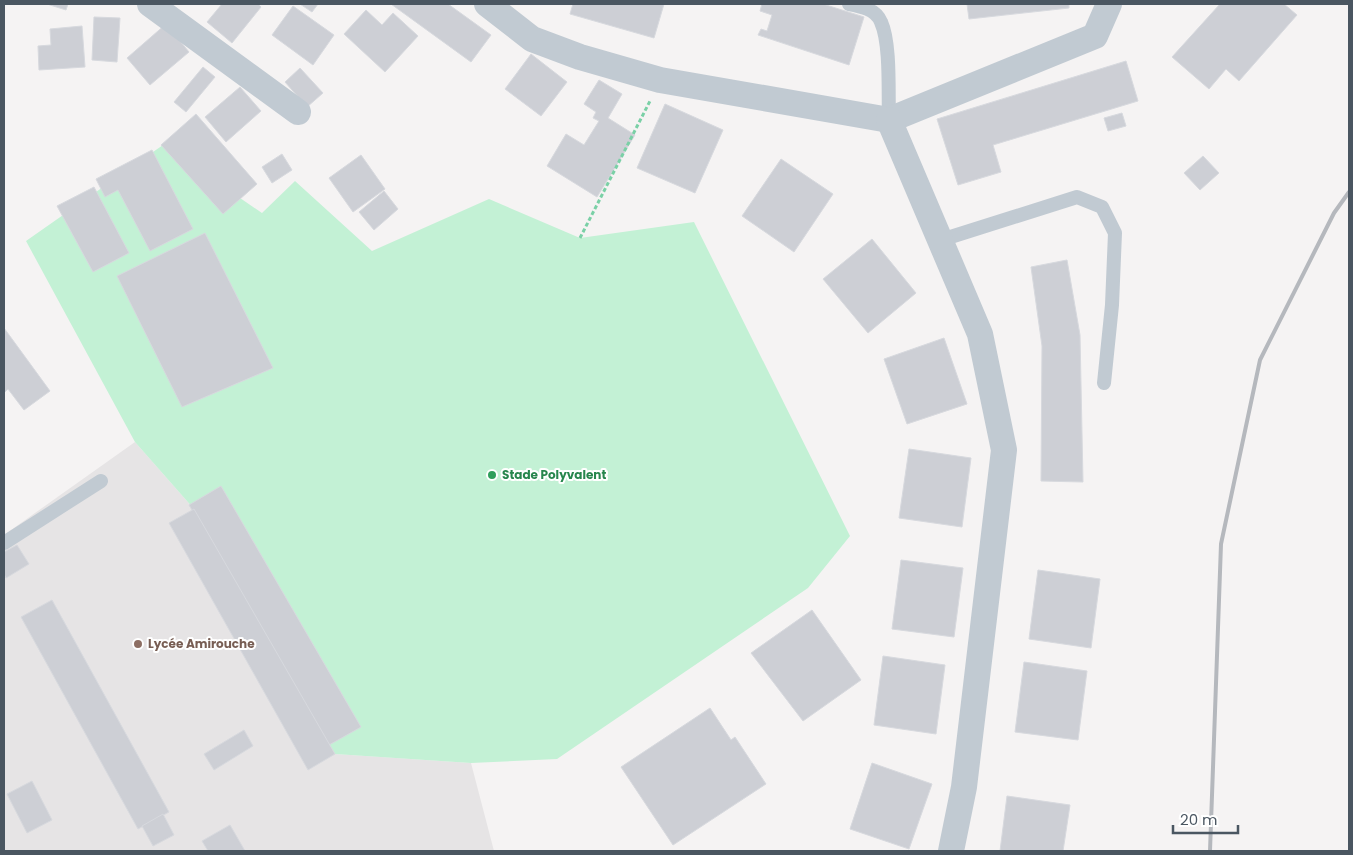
<svg xmlns="http://www.w3.org/2000/svg" width="1353" height="855" font-family="Poppins,sans-serif">
<style>
.education{fill:#e6e4e5}
.green{fill:#c3f1d5}
.building{fill:#cdcfd5;stroke:#d7d9de}
.lines{fill:none;stroke-linecap:round;stroke-linejoin:round}
.path{stroke:#7ad0a6;stroke-width:3;stroke-dasharray:4 2.5;stroke-linecap:butt}
.service{stroke:#c1cad2;stroke-width:14}
.minor{stroke:#c1cad2;stroke-width:26}
.rail{stroke:#b5b8bd;stroke-width:4}
.leisure-dot{fill:#2e9e5b;stroke:#fff;stroke-width:2}
.education-dot{fill:#8d6e63;stroke:#fff;stroke-width:2}
.labels{text-anchor:middle;stroke-width:4;stroke-linejoin:round;paint-order:stroke}
.leisure-label{font-size:12px;font-weight:bold;fill:#27864d;stroke:#fff;text-anchor:start}
.education-label{font-size:12px;font-weight:bold;fill:#785e54;stroke:#fff;text-anchor:start}
</style>
<rect width="100%" height="100%" fill="#f5f3f3"/>
<polygon class="education" points="135,442 194,509 335,754 471,763 494,851 4,851 4,535"/>
<polygon class="green" points="163,145 262,213 295,181 372,251 489,199 580,238 694,222 850,536 808,588 557,759 471,763 335,754 194,509 135,442 26,241"/>
<g class="building">
<polygon points="47,4 68,4 66,10"/>
<polygon points="222,4 258,4 261,7 232,43 207,22"/>
<polygon points="300,4 318,4 312,12"/>
<polygon points="391,4 448,4 491,35 471,62"/>
<polygon points="573,4 664,4 654,38 570,14"/>
<polygon points="762,4 823,4 864,17 849,65 758,35 761,29 767,31 772,15 760,11"/>
<polygon points="967,4 1069,4 1069,8 969,19"/>
<polygon points="1220,4 1284,4 1297,15 1239,81 1226,69 1209,89 1172,57"/>
<polygon points="293,6 334,35 313,65 272,35"/>
<polygon points="366,10 382,25 393,13 418,36 385,72 344,34"/>
<polygon points="94,17 120,18 117,62 92,60"/>
<polygon points="166,24 189,52 150,85 127,58"/>
<polygon points="82,26 85,67 39,70 38,46 51,45 50,29"/>
<polygon points="531,54 567,82 541,116 505,89"/>
<polygon points="1126,61 1138,101 993,145 1001,172 958,185 937,119"/>
<polygon points="203,67 215,77 186,112 174,102"/>
<polygon points="300,68 323,93 307,107 285,82"/>
<polygon points="599,80 622,94 608,118 635,135 597,197 547,166 566,134 584,145 599,121 593,118 596,112 584,104"/>
<polygon points="240,87 261,111 226,142 205,117"/>
<polygon points="665,104 723,130 695,193 637,168"/>
<polygon points="1122,113 1126,126 1108,131 1104,118"/>
<polygon points="196,114 257,184 223,214 161,145"/>
<polygon points="152,150 193,229 150,251 118,190 105,197 96,179"/>
<polygon points="282,154 292,170 272,183 262,167"/>
<polygon points="361,155 385,189 353,212 329,178"/>
<polygon points="1203,156 1219,173 1200,190 1184,173"/>
<polygon points="781,159 833,194 794,252 742,216"/>
<polygon points="94,187 129,253 93,272 57,206"/>
<polygon points="384,191 398,209 374,230 359,212"/>
<polygon points="205,233 273,368 182,407 117,276"/>
<polygon points="872,239 916,293 868,333 823,279"/>
<polygon points="1067,260 1080,335 1083,482 1041,481 1042,346 1031,267"/>
<polygon points="4,328 50,391 24,410 8,389 4,393"/>
<polygon points="944,338 967,404 907,424 884,359"/>
<polygon points="909,449 971,458 962,527 899,518"/>
<polygon points="221,486 361,727 329,745 189,505"/>
<polygon points="194,509 335,754 308,770 169,523"/>
<polygon points="17,545 29,564 6,578 4,574 4,552"/>
<polygon points="901,560 963,568 954,637 892,629"/>
<polygon points="1038,570 1100,579 1091,648 1029,639"/>
<polygon points="52,600 169,812 138,829 21,617"/>
<polygon points="812,610 861,680 803,721 751,653"/>
<polygon points="883,656 945,665 936,734 874,725"/>
<polygon points="1024,662 1087,671 1078,740 1015,732"/>
<polygon points="710,708 731,740 735,737 766,784 673,845 621,767"/>
<polygon points="244,730 253,746 214,770 204,754"/>
<polygon points="872,763 932,784 909,849 850,829"/>
<polygon points="32,781 52,820 27,833 7,794"/>
<polygon points="1007,796 1070,805 1063,851 1000,851"/>
<polygon points="163,814 174,835 153,846 142,826"/>
<polygon points="230,825 245,851 208,851 202,841"/>
</g>
<g class="lines">
<polyline class="path" points="580,238 650,101"/>
<g class="service">
<path d="M849,4C860,6 876,9 881,22C891,44 888,94 889,120"/>
<polyline points="941,240 1077,197 1102,207 1115,233 1112,305 1104,383"/>
<polyline points="4,543 101,481"/>
</g>
<g class="minor">
<polyline points="150,4 298,112"/>
<polyline points="487,4 532,39 580,57 660,80 889,120 1095,36 1109,4"/>
<polyline points="889,120 980,334 1004,450 964,787 951,851"/>
</g>
<polyline class="rail" points="1210,851 1221,544 1260,360 1334,213 1349,192"/>
</g>
<circle class="leisure-dot" cx="492" cy="475" r="5"/>
<circle class="education-dot" cx="138" cy="644" r="5"/>
<g class="labels">
<g class="leisure-label">
<text x="502" y="479">Stade Polyvalent</text>
</g>
<g class="education-label">
<text x="148" y="648">Lycée Amirouche</text>
</g>
</g>
<rect width="1353" height="855" fill="none" stroke="#4a5661" stroke-width="10"/>
<path d="M1173 825v8h65v-8" fill="none" stroke="#4a5661" stroke-width="2.5"/>
<text x="1180" y="825" font-size="15" fill="#4a5661" stroke="#ffffff" stroke-width="4" paint-order="stroke">20 m</text>
</svg>
